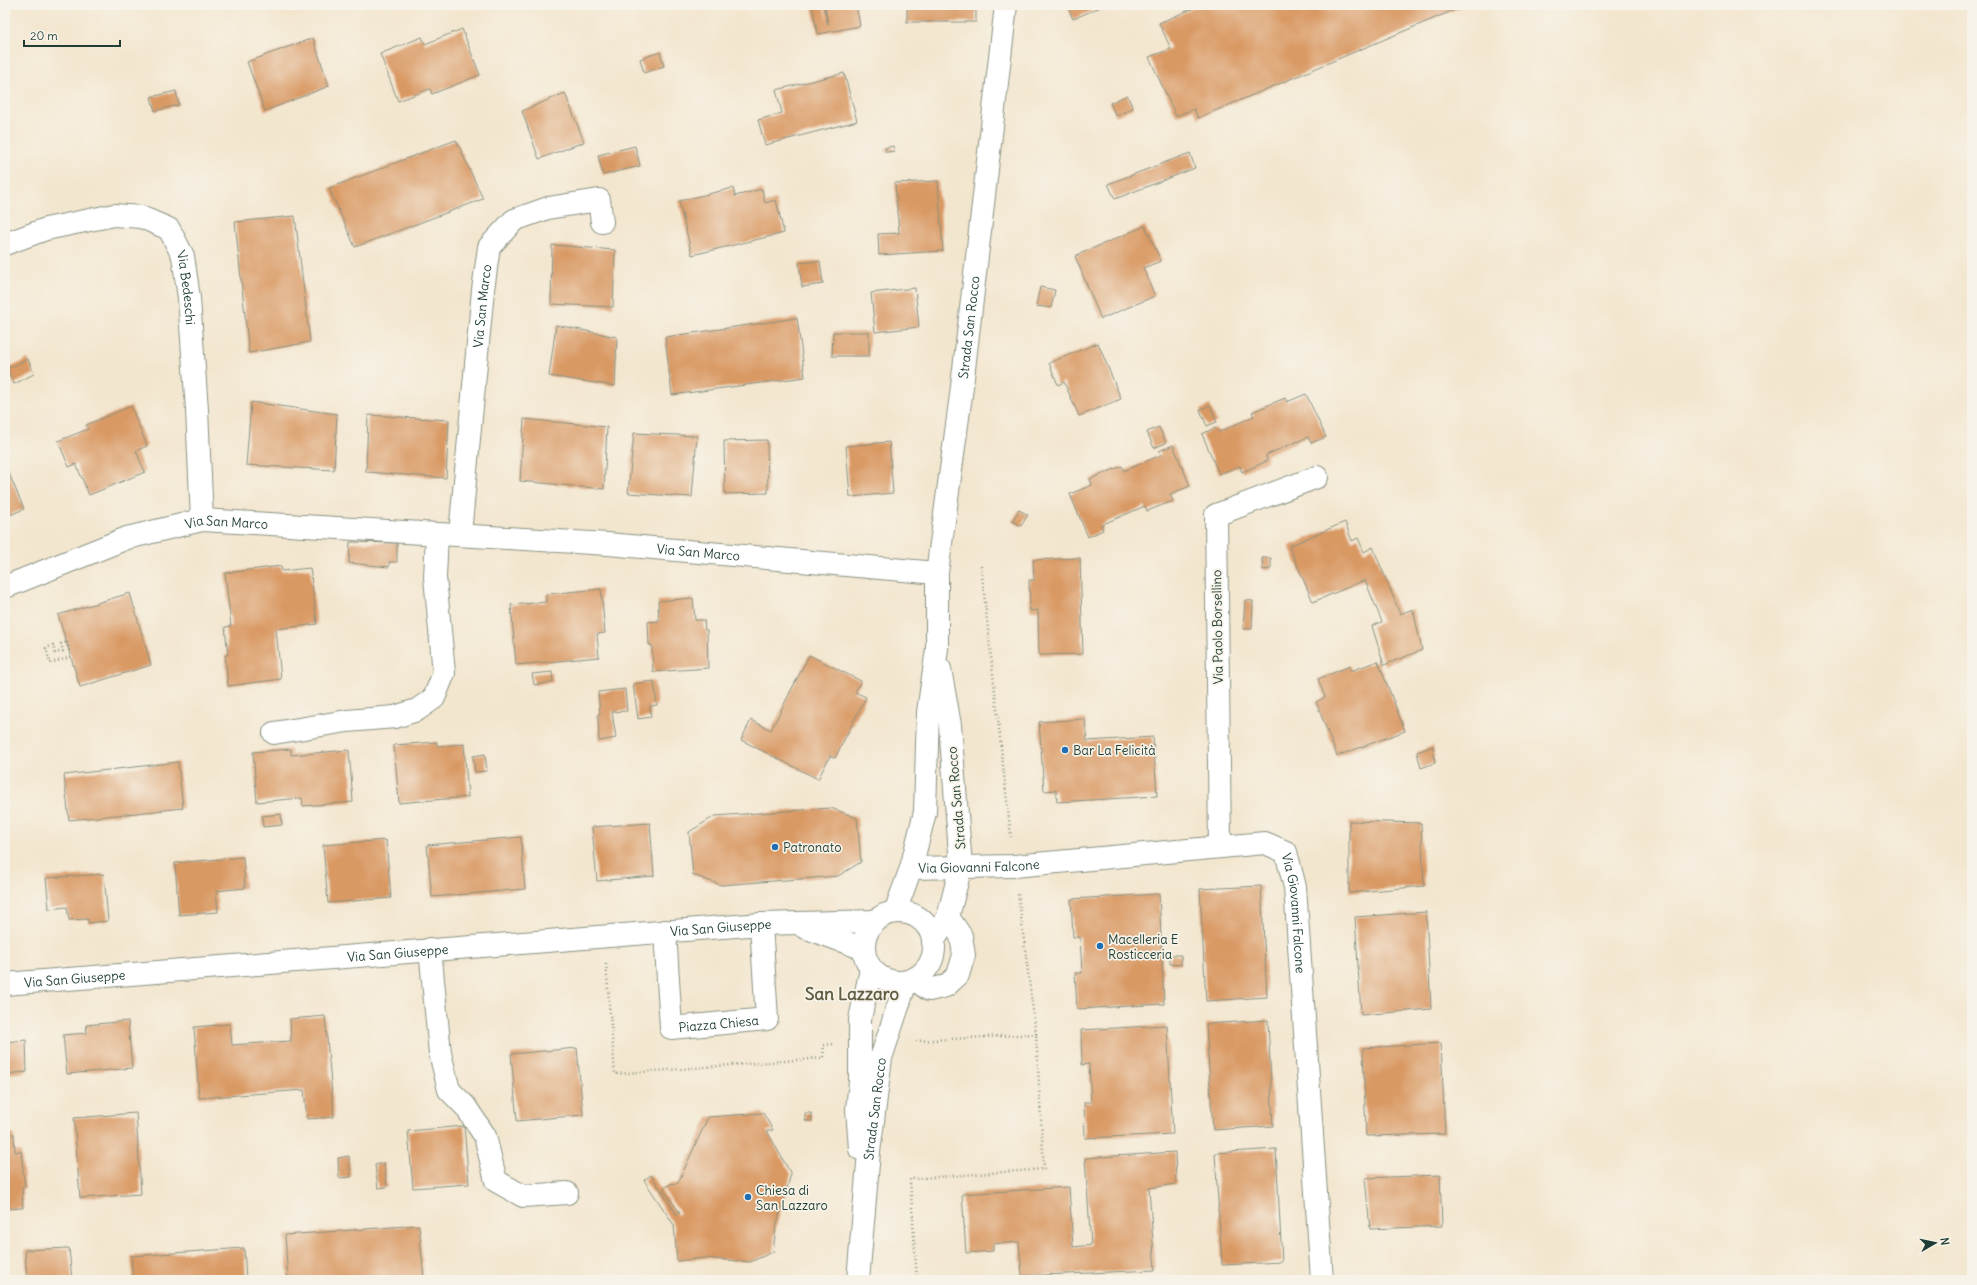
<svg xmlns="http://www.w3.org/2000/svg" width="1977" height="1285" font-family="Delius,sans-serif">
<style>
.building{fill:#d99964}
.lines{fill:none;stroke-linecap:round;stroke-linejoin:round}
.minor-casing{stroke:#899282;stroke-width:24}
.path{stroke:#899282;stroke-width:2.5;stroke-dasharray:1 3;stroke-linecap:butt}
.minor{stroke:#fff;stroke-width:22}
.poi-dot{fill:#1f6fb2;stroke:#f7f3e8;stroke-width:1.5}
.labels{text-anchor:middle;stroke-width:3.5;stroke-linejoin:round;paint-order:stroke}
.street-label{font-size:13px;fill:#1f3d34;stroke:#f7f3e8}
.poi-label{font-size:13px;fill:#1f3d34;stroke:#f7f3e8;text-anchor:start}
.district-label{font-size:17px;font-weight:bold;fill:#605d45;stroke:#f7f3e8}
</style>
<rect width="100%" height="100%" fill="#f7f3e8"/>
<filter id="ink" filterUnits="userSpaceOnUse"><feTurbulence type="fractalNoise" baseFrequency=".025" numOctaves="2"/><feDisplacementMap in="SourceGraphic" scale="8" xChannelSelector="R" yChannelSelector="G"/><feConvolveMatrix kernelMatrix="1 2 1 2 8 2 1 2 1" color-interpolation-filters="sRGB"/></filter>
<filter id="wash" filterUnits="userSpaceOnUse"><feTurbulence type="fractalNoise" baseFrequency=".012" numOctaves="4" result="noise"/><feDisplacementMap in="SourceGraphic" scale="16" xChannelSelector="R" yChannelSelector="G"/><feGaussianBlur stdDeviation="0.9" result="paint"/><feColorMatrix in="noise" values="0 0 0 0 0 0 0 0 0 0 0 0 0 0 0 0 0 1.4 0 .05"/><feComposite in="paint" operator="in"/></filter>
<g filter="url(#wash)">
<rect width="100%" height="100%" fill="#f3e6cf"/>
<g id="blocks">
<g class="building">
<polygon points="816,5 823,5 828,24 825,8 839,5 856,5 860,26 818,34 812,6"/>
<rect x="907" y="5" width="69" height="17"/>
<polygon points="1067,5 1105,5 1073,19"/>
<polygon points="1201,5 1466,5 1198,118 1194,109 1176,116 1149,57 1171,49 1159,23"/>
<polygon points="462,29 480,75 432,94 430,89 398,101 380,54 422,37 425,44"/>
<polygon points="313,38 329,86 265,111 247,62"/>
<polygon points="660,52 664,66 644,73 640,59"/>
<polygon points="844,73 857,121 765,145 758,120 782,113 776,90"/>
<polygon points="176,91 179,105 155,111 151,97"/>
<polygon points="565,93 584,142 539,159 522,111"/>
<polygon points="1127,95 1133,108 1116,116 1110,103"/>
<polygon points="456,140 483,199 355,247 329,188"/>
<polygon points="635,146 640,166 603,175 598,155"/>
<polygon points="893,146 895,151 886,152 885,148"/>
<polygon points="1190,153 1195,168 1115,199 1108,184"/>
<polygon points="938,181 943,251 879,255 878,234 899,233 895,183"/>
<polygon points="733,188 735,196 762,189 765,203 776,200 784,233 692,255 679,201"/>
<polygon points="295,216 310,342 249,353 235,222"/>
<polygon points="1145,226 1161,261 1143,268 1155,296 1101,319 1075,256"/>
<polygon points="552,245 615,250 613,307 551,304"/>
<polygon points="820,261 823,284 802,287 799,263"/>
<polygon points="1040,287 1055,290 1051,308 1036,306"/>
<polygon points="915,288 919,327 875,332 871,293"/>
<polygon points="797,318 805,377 672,395 665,337"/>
<polygon points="556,325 617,337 615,386 549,376"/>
<polygon points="833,332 869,332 869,356 832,356"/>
<polygon points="1098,343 1121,399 1079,416 1064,382 1058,385 1049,363"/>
<polygon points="28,359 34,374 14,384 7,369"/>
<polygon points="1306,394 1326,437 1311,443 1308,437 1266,455 1267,461 1242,472 1240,466 1219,474 1202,434 1215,428 1219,432 1254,416 1252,412 1285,398 1287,402"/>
<polygon points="251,402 337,414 334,470 246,465"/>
<polygon points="1210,405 1217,422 1207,426 1200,410"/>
<polygon points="131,406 147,446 136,451 145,472 89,495 76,464 69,467 58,441 88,429 86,425"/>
<polygon points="368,415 449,420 446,478 366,472"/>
<polygon points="524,419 607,427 604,489 520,481"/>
<polygon points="1159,427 1166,443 1154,448 1147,432"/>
<polygon points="634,433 697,436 692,497 628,493"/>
<polygon points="767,440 768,493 725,494 724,441"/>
<polygon points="889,442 893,493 850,497 846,446"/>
<polygon points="1173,445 1190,486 1170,494 1173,501 1147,511 1145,506 1101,525 1103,530 1088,537 1070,494 1092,485 1090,479 1122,466 1124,471 1126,470 1161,455 1159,451"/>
<polygon points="5,464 24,509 5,517"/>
<polygon points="1019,510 1028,515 1021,526 1012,521"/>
<polygon points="1345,522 1352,541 1358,538 1364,552 1373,547 1400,614 1413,609 1422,650 1384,665 1372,626 1382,622 1365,580 1313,602 1289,546"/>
<polygon points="350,542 397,543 397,562 389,562 389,567 349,563"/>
<polygon points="1080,558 1083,654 1039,655 1038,610 1030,611 1029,580 1034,580 1033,560"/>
<polygon points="1262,558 1271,558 1271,569 1263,570"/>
<polygon points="281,566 282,571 310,568 317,624 276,629 281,679 228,686 225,655 228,655 225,627 231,626 225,573"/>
<polygon points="601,589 605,633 597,634 599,657 516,665 511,605 546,602 546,594"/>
<polygon points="130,593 151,665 80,687 58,615"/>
<polygon points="693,598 695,620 704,620 705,630 707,630 708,668 653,672 652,645 649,645 648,622 659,621 658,601"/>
<polygon points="1245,600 1253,601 1252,629 1243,629"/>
<polygon points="809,655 861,681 855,692 866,697 835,758 830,756 818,779 741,740 751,720 771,730"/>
<polygon points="1378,661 1405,731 1337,756 1316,702 1325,697 1318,679 1350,666 1351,671"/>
<polygon points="552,672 553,682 534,685 532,674"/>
<polygon points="654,681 657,705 650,706 651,717 638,719 633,684"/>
<polygon points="625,689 627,711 612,712 616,738 599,741 598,714 600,714 598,692"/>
<polygon points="1085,719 1087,741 1153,737 1157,796 1057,802 1056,790 1044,791 1039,722"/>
<polygon points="437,742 437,746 464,744 468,797 399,803 394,745"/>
<polygon points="1433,746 1435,763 1421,768 1417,752"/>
<polygon points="291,749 291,755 349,750 353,802 303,806 302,798 257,802 253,752"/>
<polygon points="485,754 487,771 475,772 473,756"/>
<polygon points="178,762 183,808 69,820 64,775"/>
<polygon points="831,808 857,818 861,862 838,876 721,885 693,875 689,832 715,816"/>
<polygon points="281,814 282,825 263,827 262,816"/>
<polygon points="1349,821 1421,823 1424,886 1349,893"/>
<polygon points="650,823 654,876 597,881 592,827"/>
<polygon points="521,837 525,889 432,897 427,845"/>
<polygon points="386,840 391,898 328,903 323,845"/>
<polygon points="243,857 245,888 216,891 218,912 179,915 175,863"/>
<polygon points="104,874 108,921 88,923 88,919 69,920 67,907 49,909 46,878"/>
<polygon points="1261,886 1267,997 1206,1001 1200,889"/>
<polygon points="1159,894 1164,1004 1077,1009 1075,973 1082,973 1080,937 1073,937 1071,899"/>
<polygon points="1426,912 1431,1009 1361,1015 1355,917"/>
<polygon points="1170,955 1181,955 1181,965 1170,964"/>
<polygon points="325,1016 334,1117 307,1119 304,1090 199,1098 194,1027 230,1024 232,1045 291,1041 290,1019"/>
<polygon points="1268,1020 1273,1126 1213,1130 1206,1024"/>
<polygon points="128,1021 132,1068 67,1074 63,1035 87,1033 86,1025"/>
<polygon points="1167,1025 1173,1134 1085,1138 1084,1102 1091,1102 1089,1064 1082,1065 1081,1030"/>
<polygon points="26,1040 27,1072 5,1074 5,1042"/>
<polygon points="1441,1043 1445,1134 1366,1136 1363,1048"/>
<polygon points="577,1048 583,1115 517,1121 511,1054"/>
<polygon points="136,1113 141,1194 80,1198 74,1118"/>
<polygon points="763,1113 773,1130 767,1131 791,1174 776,1227 773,1252 750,1262 706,1258 677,1261 674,1225 644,1180 651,1175 677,1215 680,1213 663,1189 670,1184 678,1183 708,1117"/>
<polygon points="805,1113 811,1113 812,1121 805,1121"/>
<polygon points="464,1126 469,1184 413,1188 408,1131"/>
<polygon points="5,1134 14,1134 15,1152 21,1151 25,1188 22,1188 23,1208 5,1209"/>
<polygon points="1276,1149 1282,1262 1222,1265 1215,1153"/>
<polygon points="1175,1152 1176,1184 1149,1188 1155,1270 1022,1276 1019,1242 993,1244 993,1251 966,1253 962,1194 1069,1187 1073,1247 1091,1245 1085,1158"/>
<polygon points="349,1156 351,1177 339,1178 338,1158"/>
<polygon points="384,1163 387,1187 378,1188 375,1165"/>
<polygon points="1440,1175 1442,1226 1370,1229 1365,1178"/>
<polygon points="419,1225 424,1280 288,1280 285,1235"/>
<polygon points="69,1248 72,1280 27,1280 25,1250"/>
<polygon points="244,1248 246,1280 133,1280 131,1256"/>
</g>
</g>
</g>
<g filter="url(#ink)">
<use href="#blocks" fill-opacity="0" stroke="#899282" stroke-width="1"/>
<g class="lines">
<defs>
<g id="minor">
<path id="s1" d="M5,244L46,229L114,215L141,217L169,229L183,256L189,298L197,410L202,520"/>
<path id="s2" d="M460,534L483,290L489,247L514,220L548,208L599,200L602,222"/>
<path id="s3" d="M5,587L127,538L202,520L608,544L937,573"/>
<polyline points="274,733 347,721 395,717 417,710 434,698 444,673 435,577 437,535"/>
<polyline points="1220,847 1216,515 1317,477"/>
<path id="s4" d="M911,868L1014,866L1265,843L1286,852L1295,887L1322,1280"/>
<path id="s5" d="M895,912L911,868L925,812L928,712L937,649V573L961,395L1006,5"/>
<circle cx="899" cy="947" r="35"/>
<polyline points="804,927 864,949"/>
<path id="s6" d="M665,931L671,1028L767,1019L761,924"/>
<polyline points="933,942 948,917 961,866 950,725 940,669"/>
<polyline points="430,949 440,1053 449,1090 465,1106 485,1136 496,1181 523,1196 567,1193"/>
<polyline points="914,979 929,990 946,986 958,975 964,955 961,936 948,917"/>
<path id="s7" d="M5,984L761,924L876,921"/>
<polyline points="860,1149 857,1109 860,1081 860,1019 871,969"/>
<path id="s8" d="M858,1280L869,1152L881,1058L906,982"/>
</g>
</defs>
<use href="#minor" class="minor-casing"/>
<g class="path">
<polyline points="981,566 1011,837"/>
<polygon points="67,642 71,657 50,663 46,648 53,645 55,653 63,651 61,644"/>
<polyline points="606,964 615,1074 823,1058 824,1045 833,1044"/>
<polyline points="916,1041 1036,1034 1018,894"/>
<polyline points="917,1280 910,1179 1044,1169 1036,1034"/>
</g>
<use href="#minor" class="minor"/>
</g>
</g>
<g class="poi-dot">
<circle cx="1065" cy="750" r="4"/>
<circle cx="775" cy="847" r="4"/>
<circle cx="1100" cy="946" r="4"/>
<circle cx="748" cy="1197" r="4"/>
</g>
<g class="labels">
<g class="street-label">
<text dy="5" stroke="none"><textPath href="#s1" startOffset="233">Via Bedeschi</textPath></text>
<text dy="5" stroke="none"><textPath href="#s2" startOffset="229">Via San Marco</textPath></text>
<text dy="5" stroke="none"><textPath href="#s5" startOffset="592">Strada San Rocco</textPath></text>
<text dy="5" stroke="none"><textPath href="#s3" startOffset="233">Via San Marco</textPath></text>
<text dy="5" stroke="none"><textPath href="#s3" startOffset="706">Via San Marco</textPath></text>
<text transform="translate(1217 627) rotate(-91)" y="5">Via Paolo Borsellino</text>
<text transform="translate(956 798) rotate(-95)" y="5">Strada San Rocco</text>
<text dy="5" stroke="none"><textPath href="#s4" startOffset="68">Via Giovanni Falcone</textPath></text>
<text dy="5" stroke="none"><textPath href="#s4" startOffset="440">Via Giovanni Falcone</textPath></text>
<text dy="5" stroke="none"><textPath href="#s7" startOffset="718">Via San Giuseppe</textPath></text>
<text dy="5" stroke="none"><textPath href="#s7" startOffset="394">Via San Giuseppe</textPath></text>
<text dy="5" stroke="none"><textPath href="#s7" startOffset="70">Via San Giuseppe</textPath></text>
<text dy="5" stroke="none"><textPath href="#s6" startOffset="145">Piazza Chiesa</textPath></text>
<text dy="5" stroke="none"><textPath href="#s8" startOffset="172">Strada San Rocco</textPath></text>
</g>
<g class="poi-label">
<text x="1073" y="755">Bar La Felicità</text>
<text x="783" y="852">Patronato</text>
<text x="1108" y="944">Macelleria E<tspan x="1108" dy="15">Rosticceria</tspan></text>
<text x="756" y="1195">Chiesa di<tspan x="756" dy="15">San Lazzaro</tspan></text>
</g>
<g class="district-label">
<text x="852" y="1000">San Lazzaro</text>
</g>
</g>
<rect width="1977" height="1285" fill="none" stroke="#f7f3e8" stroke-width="20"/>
<g transform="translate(1935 1243) rotate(81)" stroke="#f7f3e8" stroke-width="3" paint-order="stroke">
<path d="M0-3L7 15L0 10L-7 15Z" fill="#1f3d34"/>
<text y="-6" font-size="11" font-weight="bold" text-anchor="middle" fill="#1f3d34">N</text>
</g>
<path d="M24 40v6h96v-6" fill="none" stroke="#1f3d34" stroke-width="2"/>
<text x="30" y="40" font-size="12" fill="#1f3d34" stroke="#f7f3e8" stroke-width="3" paint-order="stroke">20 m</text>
</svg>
